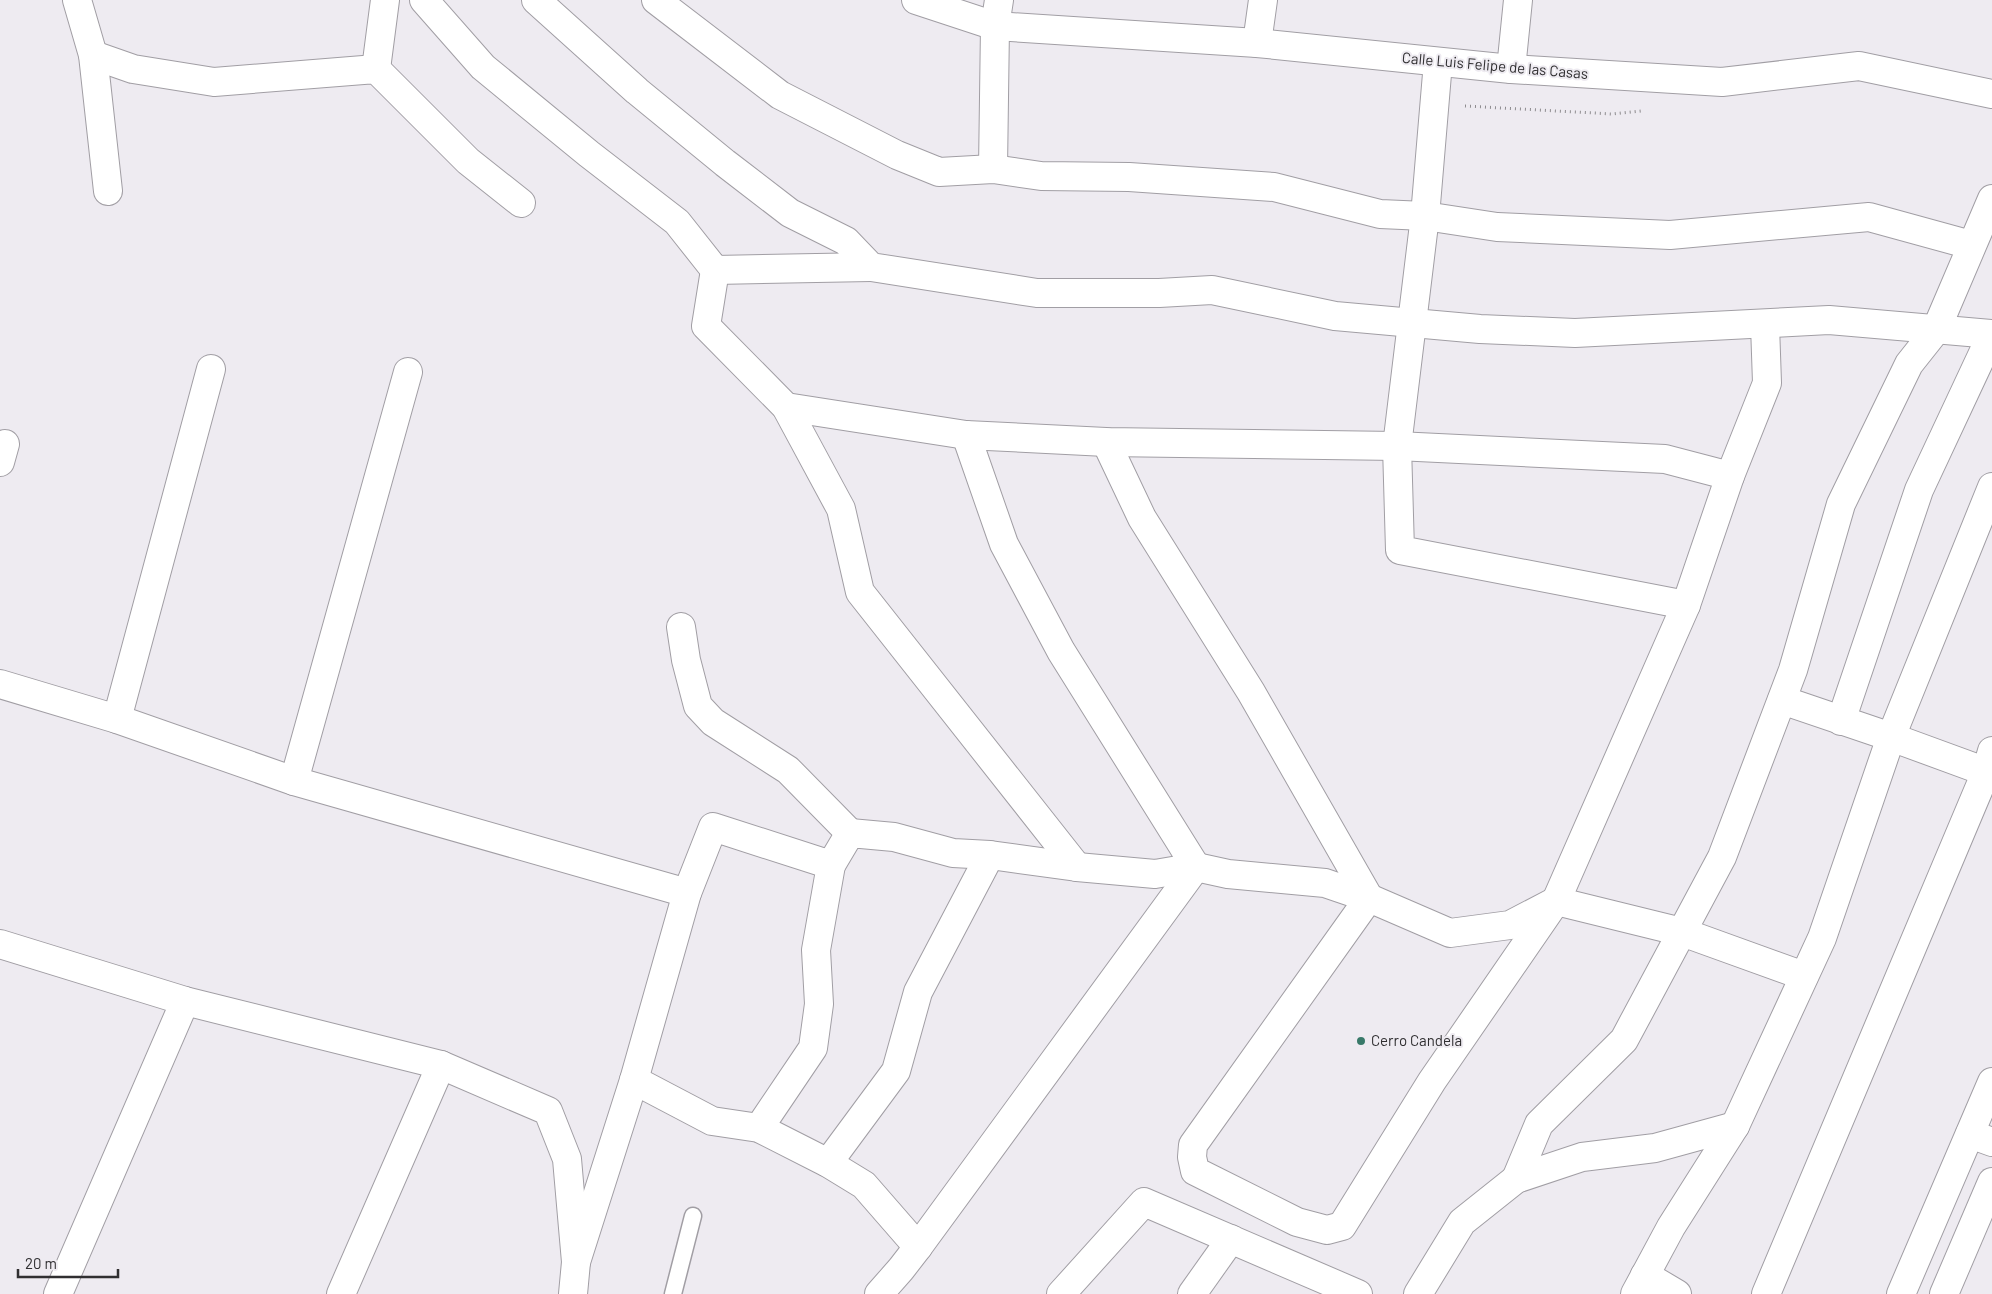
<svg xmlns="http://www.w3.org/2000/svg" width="1992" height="1294" font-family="Barlow,sans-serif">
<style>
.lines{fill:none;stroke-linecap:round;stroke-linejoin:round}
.lane-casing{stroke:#a19ea4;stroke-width:19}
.street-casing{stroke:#a19ea4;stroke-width:30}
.secondary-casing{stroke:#a19ea4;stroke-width:30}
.path{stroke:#8d8b8e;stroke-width:3;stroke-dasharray:1 4;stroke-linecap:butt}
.lane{stroke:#fff;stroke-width:16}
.street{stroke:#fff;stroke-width:28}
.secondary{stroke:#fff;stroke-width:28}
.poi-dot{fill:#387969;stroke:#eeebf1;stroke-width:2}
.labels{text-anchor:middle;stroke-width:4;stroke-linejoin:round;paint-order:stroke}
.street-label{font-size:15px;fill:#302f31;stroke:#eeebf1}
.poi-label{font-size:15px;fill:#302f31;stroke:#eeebf1;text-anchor:start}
</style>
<rect width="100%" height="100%" fill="#eeebf1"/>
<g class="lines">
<defs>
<polyline id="lane" points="673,1294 693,1216"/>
<g id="street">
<polyline points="77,0 93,55 108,191"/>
<polyline points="424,0 483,67 589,154 677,222 715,270 871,267"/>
<polyline points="536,0 637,91 725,163 790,213 846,241 871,267 1037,293 1159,293 1212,290 1335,316 1480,329 1575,333 1829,320 1992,334"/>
<polyline points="656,0 780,95 897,155 939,172 993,169 1041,176 1129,177 1274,187 1380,214 1425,216 1497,227 1670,235 1869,217 1971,245"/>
<polyline points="916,0 995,26 1257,43 1511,69 1722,82 1859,66 1992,94"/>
<polyline points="1257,43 1263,0"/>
<polyline points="93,55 133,69 214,82 376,69 468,161 521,203"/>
<polyline points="1438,62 1425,216 1397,446 1400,550 1686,605"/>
<polyline points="376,69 385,0"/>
<polyline points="1511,69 1518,0"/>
<polyline points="993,169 995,26 999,0"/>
<polyline points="715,270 706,326 786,407 841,509 860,592 1077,867"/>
<polyline points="786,407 966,435 1106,442 1397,446 1665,459 1730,476"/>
<polyline points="1106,442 1142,518 1251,692 1369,898 1193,1145 1192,1157 1195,1171 1297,1222 1327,1230 1342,1226 1432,1081 1556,901 1686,605 1730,476 1767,383 1765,325"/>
<polyline points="0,462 5,444"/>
<polyline points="681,627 686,660 698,706 713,722 788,770 850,833"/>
<polyline points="0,684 117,719 294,781 687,893"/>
<polyline points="1782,700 1891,737 1992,774"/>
<polyline points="117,719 211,369"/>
<polyline points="1841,721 1919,490 1992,334"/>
<polyline points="294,781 408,372"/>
<polyline points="0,944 185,1001 441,1065 548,1111 567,1159 576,1262 573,1294"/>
<polyline points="634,1080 712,1121 759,1128 828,1163 864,1185 918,1247"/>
<polyline points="759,1128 813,1048 819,1004 816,950 831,865"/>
<polyline points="1970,1134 1992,1142"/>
<polyline points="828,1163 896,1071 918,992 990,855"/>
<polyline points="1516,1179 1539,1124 1624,1040 1722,857 1793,670 1841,504 1909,364 1936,330 1992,199"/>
<polyline points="576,1262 634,1080 687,893 713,827 831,865 850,833 894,837 953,853 990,855 1077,867 1155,874 1196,867 1228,874 1325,883 1369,898 1450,933 1510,925 1556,901 1682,932 1804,976"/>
<polyline points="1645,1275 1677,1294"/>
<polyline points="58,1294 185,1001"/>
<polyline points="341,1294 441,1065"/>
<polyline points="879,1294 901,1269 918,1247 1196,867 1061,651 1004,544 966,435"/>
<polyline points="1061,1294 1144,1202 1358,1294"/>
<polyline points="1192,1294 1231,1239"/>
<polyline points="1418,1294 1462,1222 1516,1179 1582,1157 1655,1148 1735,1126"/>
<polyline points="1635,1294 1671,1227 1735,1126 1822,938 1891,737 1992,487"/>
<polyline points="1766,1294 1986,772 1992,751"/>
</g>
<g id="secondary">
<polyline points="1901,1294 1992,1082"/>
<polyline points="1944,1294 1992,1182"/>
</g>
</defs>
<use href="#lane" class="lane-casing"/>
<use href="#street" class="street-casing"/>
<use href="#secondary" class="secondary-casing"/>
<polyline class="path" points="1465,106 1612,114 1641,111"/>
<use href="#lane" class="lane"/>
<use href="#street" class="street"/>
<use href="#secondary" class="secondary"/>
</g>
<circle class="poi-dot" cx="1361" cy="1041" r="5"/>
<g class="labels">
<g class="street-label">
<text transform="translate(1495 66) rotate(5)" y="5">Calle Luis Felipe de las Casas</text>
</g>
<g class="poi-label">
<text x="1371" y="1046">Cerro Candela</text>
</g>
</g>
<path d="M18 1269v8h100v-8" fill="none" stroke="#302f31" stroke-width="2.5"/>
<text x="25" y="1269" font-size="15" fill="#302f31" stroke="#eeebf1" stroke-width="4" paint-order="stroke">20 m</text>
</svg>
